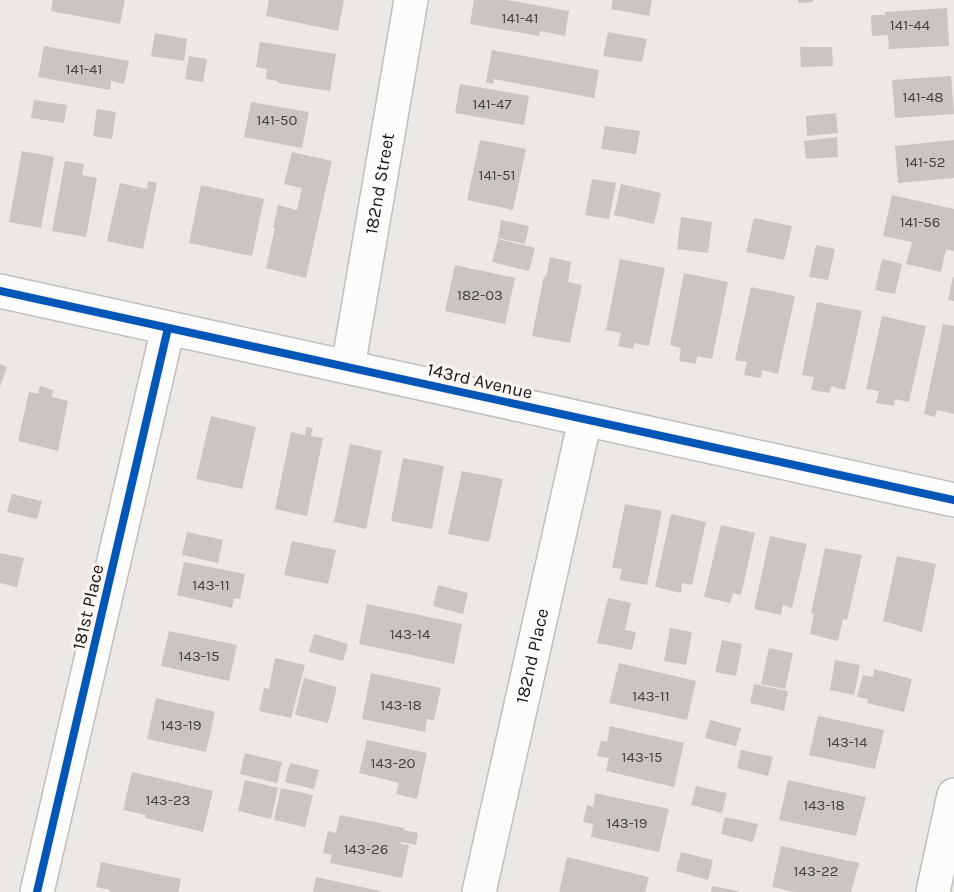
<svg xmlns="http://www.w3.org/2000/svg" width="954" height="892" font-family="Karla,sans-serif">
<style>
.building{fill:#c8c5c3}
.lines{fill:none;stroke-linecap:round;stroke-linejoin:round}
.minor-casing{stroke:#c1bfbd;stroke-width:36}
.minor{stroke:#fcfcfb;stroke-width:33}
.cycleway-casing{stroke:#fcf4f0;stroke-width:11}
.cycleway{stroke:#0057b8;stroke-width:8}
.labels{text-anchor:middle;stroke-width:6;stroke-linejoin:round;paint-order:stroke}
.number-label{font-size:15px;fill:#454240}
.street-label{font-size:18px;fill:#191615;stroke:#fcf4f0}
</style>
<rect width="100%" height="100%" fill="#ebe8e5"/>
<g class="building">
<polygon points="53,0 125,0 120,24 51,11"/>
<polygon points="269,0 344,0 338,31 266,16"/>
<polygon points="474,0 506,0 569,11 565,36 540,31 539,36 470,24"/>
<polygon points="613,0 652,0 649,16 611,9"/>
<polygon points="798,0 813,0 813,2 799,3"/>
<polygon points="947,8 949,46 889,49 888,35 872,36 871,15 885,15 885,12"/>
<polygon points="608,32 647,39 642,62 603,56"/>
<polygon points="155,33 187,39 184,61 151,56"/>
<polygon points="260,42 336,54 330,91 278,83 278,81 266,79 267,69 256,67"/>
<polygon points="44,46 129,61 124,84 111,81 110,90 38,77"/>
<polygon points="800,47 832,47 833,66 801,67"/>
<polygon points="492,50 599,70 594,98 494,79 493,84 486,82"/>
<polygon points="189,56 207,59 203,82 185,79"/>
<polygon points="951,76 954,114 895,118 892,80"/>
<polygon points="460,84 529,96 524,125 455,113"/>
<polygon points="34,100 67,105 64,123 31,118"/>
<polygon points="251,102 309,112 302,148 244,137"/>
<polygon points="97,109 116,112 112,139 93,136"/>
<polygon points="836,113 838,133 807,136 806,116"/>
<polygon points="605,126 640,131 636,154 601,149"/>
<polygon points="837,137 838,157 806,159 804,141"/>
<polygon points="480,140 526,149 513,210 467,200"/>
<polygon points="954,140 954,178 898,183 895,146"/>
<polygon points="22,151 54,157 41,228 9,222"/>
<polygon points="292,152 332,161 306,278 266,268 275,228 273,228 278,205 297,210 302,188 284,184"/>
<polygon points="65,161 84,164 82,175 97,178 86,237 52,231"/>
<polygon points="592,179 616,183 609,219 585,215"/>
<polygon points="148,181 157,183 143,249 107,241 120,183 147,189"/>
<polygon points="621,184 661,193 654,224 614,215"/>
<polygon points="201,185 264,199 252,256 189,243"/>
<polygon points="892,195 954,209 954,251 946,249 941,272 906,264 912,242 883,236"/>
<polygon points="681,217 712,222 708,253 677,249"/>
<polygon points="754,218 792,226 784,260 746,252"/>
<polygon points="501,220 529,226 525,244 498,238"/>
<polygon points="498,239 535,248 529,271 492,262"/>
<polygon points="816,245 835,249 828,280 809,277"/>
<polygon points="550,257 571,262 568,282 582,285 570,343 532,336 544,276 546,277"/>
<polygon points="620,259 665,268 649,346 634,343 633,349 618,346 621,333 606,330"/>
<polygon points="882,259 902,264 895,294 875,290"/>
<polygon points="455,265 515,278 505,324 445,311"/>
<polygon points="684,273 728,282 712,359 697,356 696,364 679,361 681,348 670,345"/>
<polygon points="953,277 954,277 954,301 948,300"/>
<polygon points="751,287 795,296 778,374 762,370 761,378 744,375 747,362 735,360"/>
<polygon points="817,302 862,311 845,390 831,386 830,393 811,390 814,377 802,375"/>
<polygon points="882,316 926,326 909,402 895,399 894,406 876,403 879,391 866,389"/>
<polygon points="943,324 954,326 954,414 937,410 935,417 924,414"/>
<polygon points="0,364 7,367 0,387"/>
<polygon points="40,386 53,390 52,397 68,401 58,451 18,441 29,392 38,394"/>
<polygon points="211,416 256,427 242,489 196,479"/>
<polygon points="306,427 313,428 311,436 323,438 307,516 275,509 291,432 305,435"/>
<polygon points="350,444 382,451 366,529 334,522"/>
<polygon points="403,458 444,466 432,529 391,521"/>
<polygon points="462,471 503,479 489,542 448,534"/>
<polygon points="12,494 42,501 37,519 7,512"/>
<polygon points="625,504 662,511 647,585 619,580 622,569 612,568"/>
<polygon points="671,514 706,522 692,585 682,583 681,593 655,587"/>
<polygon points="721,525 755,533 741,595 733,593 730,603 704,597"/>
<polygon points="187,532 223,540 218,563 182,555"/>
<polygon points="770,536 807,544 792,608 783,605 781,615 754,609"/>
<polygon points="292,541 336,550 328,584 284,575"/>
<polygon points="825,548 862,555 847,620 843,619 838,641 810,634 814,614 811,613"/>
<polygon points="0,553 24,558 17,587 0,583"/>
<polygon points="897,556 936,564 922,632 883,621"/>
<polygon points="184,562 245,574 240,599 234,598 232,608 177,595"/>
<polygon points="438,585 468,593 463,614 433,606"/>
<polygon points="608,598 631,603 625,630 636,632 632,650 597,643"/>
<polygon points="367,604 462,624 454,664 359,644"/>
<polygon points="670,628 692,632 686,665 664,661"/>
<polygon points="169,631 237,645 229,681 161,666"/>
<polygon points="314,634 348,644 343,661 309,652"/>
<polygon points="722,640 742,644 736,676 715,672"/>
<polygon points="769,648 793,653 785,689 761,684"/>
<polygon points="275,658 305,665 291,718 259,711 264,688 269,689"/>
<polygon points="835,660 860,665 854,695 830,690"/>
<polygon points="619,663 696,681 687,720 609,703"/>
<polygon points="874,669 912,679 904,712 867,703 868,699 857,697 863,675 873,677"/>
<polygon points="371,673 441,688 434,720 427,719 425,732 362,719"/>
<polygon points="304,678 337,687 328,723 295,715"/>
<polygon points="754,684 788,691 784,711 750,703"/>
<polygon points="156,698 215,712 206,752 147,739"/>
<polygon points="818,716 884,730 875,769 809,755"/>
<polygon points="710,720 741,728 736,746 705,738"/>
<polygon points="610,726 684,743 674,787 606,771 609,758 597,756 601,741 607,742"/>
<polygon points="367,740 427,753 417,799 396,794 399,783 359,773"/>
<polygon points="741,750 773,757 768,776 737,768"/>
<polygon points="245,753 282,762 277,783 240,774"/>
<polygon points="290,763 319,770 314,789 285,782"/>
<polygon points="132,772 213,791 203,832 145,818 146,815 123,810"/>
<polygon points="245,780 278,788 271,819 238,811"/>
<polygon points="788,780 866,797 856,836 779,820"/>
<polygon points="696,786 727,793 722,813 691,805"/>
<polygon points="281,788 313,795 305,827 274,820"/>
<polygon points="595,793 669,809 659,852 591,837 593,824 583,822 587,805 593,807"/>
<polygon points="340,815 404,828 404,830 418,833 416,845 401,842 401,844 409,845 402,878 330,863 332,855 323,853 328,831 336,833"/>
<polygon points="725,817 758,824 753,842 721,834"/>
<polygon points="781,846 859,863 851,892 795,892 772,887"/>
<polygon points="681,852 713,860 708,880 676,871"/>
<polygon points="567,857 649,877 645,892 559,892"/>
<polygon points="101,862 181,879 178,892 110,892 110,890 96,887"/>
<polygon points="316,877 380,891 380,892 313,892"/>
<polygon points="712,886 738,891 738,892 711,892"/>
</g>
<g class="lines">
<defs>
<g id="minor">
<polyline points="0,291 954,500"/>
<path id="s1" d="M348,367L411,0"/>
<polyline points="37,892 168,328"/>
<path id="s2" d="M479,892L585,420"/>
<polyline points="933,892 954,795"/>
</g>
</defs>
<use href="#minor" class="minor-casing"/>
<use href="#minor" class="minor"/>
<defs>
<g id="cycleway">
<polyline points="0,291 954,500"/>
<polyline points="37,892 168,328"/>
</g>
</defs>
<use href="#cycleway" class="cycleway-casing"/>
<use href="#cycleway" class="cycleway"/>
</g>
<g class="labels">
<g class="number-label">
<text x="520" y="23">141-41</text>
<text x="910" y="30">141-44</text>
<text x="84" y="74">141-41</text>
<text x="923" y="102">141-48</text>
<text x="492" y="109">141-47</text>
<text x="277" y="125">141-50</text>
<text x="925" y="167">141-52</text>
<text x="497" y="180">141-51</text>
<text x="920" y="227">141-56</text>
<text x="480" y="300">182-03</text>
<text x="211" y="590">143-11</text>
<text x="410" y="639">143-14</text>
<text x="199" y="661">143-15</text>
<text x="651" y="701">143-11</text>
<text x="401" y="710">143-18</text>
<text x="181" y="730">143-19</text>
<text x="847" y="747">143-14</text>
<text x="642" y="762">143-15</text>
<text x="393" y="768">143-20</text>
<text x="168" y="805">143-23</text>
<text x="824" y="810">143-18</text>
<text x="627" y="828">143-19</text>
<text x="366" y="854">143-26</text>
<text x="816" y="876">143-22</text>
</g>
<g class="street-label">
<text dy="6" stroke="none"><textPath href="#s1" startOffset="186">182nd Street</textPath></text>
<text transform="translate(480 381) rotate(13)" y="6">143rd Avenue</text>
<text transform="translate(88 607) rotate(-77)" y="6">181st Place</text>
<text dy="6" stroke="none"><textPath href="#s2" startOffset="242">182nd Place</textPath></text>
</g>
</g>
</svg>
